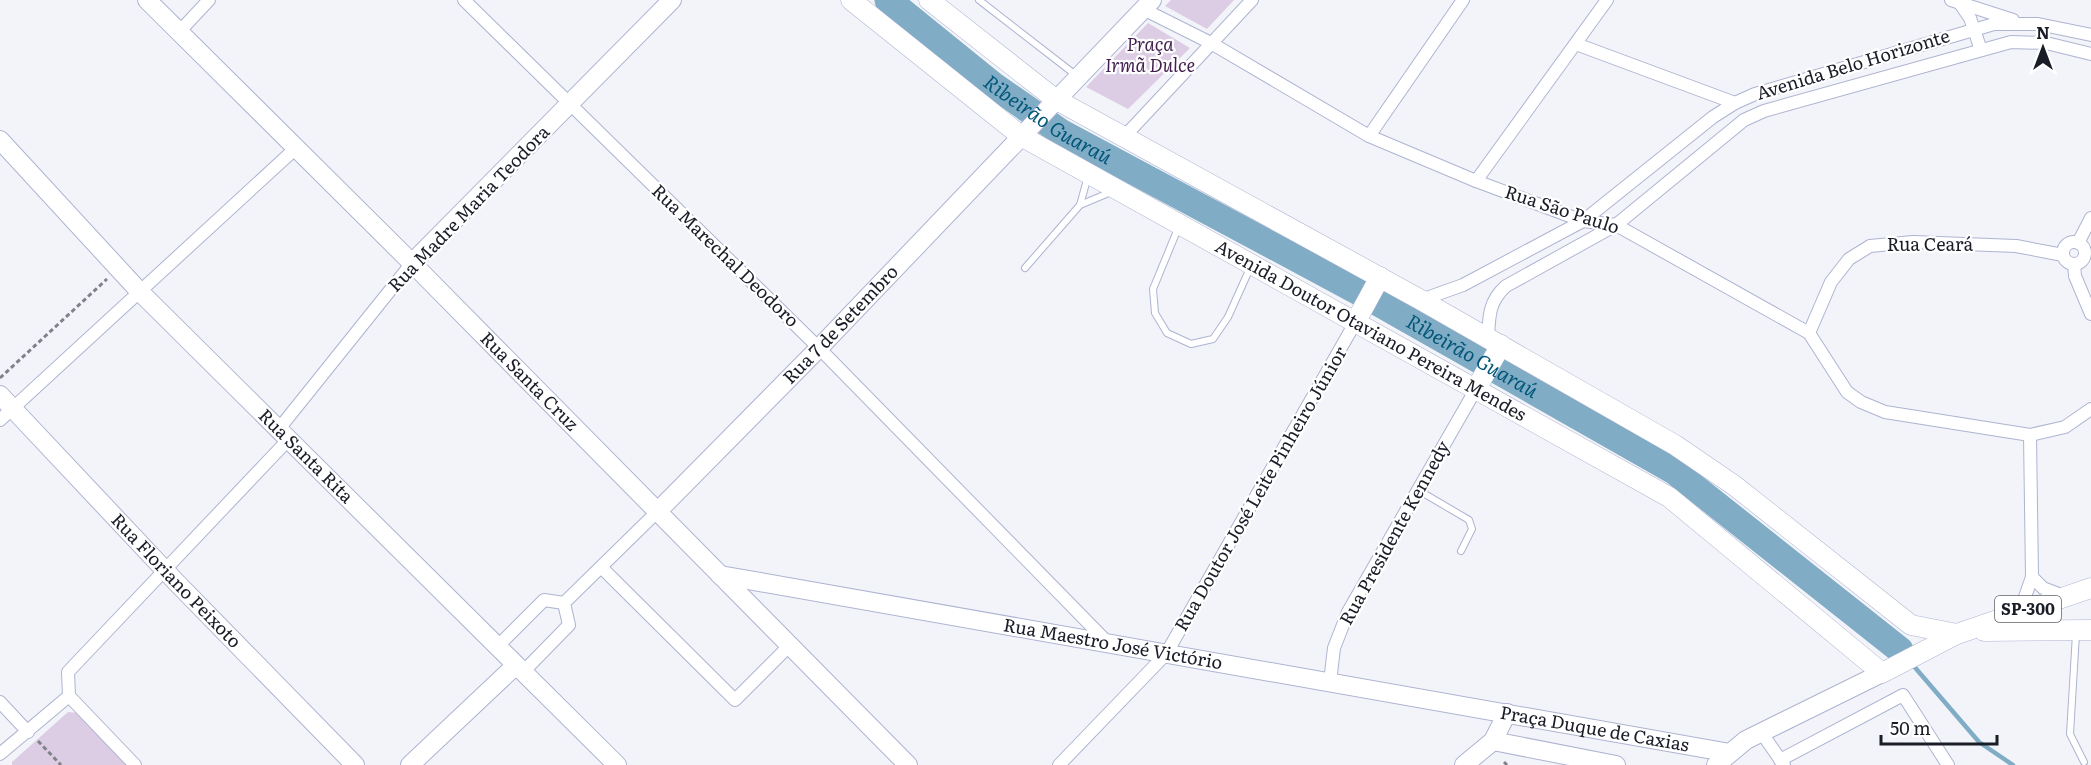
<svg xmlns="http://www.w3.org/2000/svg" width="2091" height="765" font-family="Literata,serif">
<style>
.green{fill:#ddcde4}
.lines{fill:none;stroke-linecap:round;stroke-linejoin:round}
.stream{stroke:#80acc5;stroke-width:4.5}
.river{stroke:#80acc5;stroke-width:27}
.lane-casing{stroke:#adb4d1;stroke-width:8}
.street-casing{stroke:#adb4d1;stroke-width:14}
.secondary-casing{stroke:#adb4d1;stroke-width:20}
.primary-casing{stroke:#adb4d1;stroke-width:21}
.path{stroke:#80828a;stroke-width:3;stroke-dasharray:4.5 3;stroke-linecap:butt}
.lane{stroke:#fff;stroke-width:6}
.street{stroke:#fff;stroke-width:12}
.secondary{stroke:#fff;stroke-width:18}
.primary{stroke:#fff;stroke-width:20}
.labels{text-anchor:middle;stroke-width:4.5;stroke-linejoin:round;paint-order:stroke}
.shield{fill:#fff;stroke:#5f6068;stroke-width:1.5}
.shield-label{font-size:16px;font-weight:bold;fill:#1a1c27}
.park-label{font-size:18px;font-style:italic;fill:#411f4e;stroke:#fff}
.street-label{font-size:18px;fill:#1a1c27;stroke:#fff}
.water-label{font-size:20px;font-style:italic;fill:#025779;stroke:#fff}
</style>
<rect width="100%" height="100%" fill="#f3f4fa"/>
<g class="green">
<polygon points="1171,0 1234,0 1207,29 1165,6"/>
<polygon points="1148,23 1190,48 1128,109 1086,87"/>
<polygon points="68,712 80,713 128,765 12,765 12,762"/>
</g>
<g class="lines">
<polyline class="stream" points="1912,664 1979,742 2013,765"/>
<path class="river" id="s1" d="M888,0L993,85L1062,133L1361,293L1674,471L1900,650"/>
<defs>
<g id="lane">
<polyline points="979,0 1077,76"/>
<polyline points="1080,205 1088,176"/>
<polyline points="1179,226 1153,289 1155,313 1167,333 1191,344 1213,339 1228,317 1251,266"/>
<polyline points="1025,268 1080,205 1111,192"/>
<polyline points="1418,490 1469,520 1472,529 1461,551"/>
<polyline points="2076,634 2070,734 2084,762"/>
</g>
<g id="street">
<polyline points="464,0 819,348 1109,644"/>
<polyline points="1951,0 2013,20"/>
<polyline points="1959,2 1970,18 1981,50"/>
<polyline points="1143,9 1211,43 1369,136 1476,181 1583,221 1616,225 1809,333 1847,392 1861,402 1885,412 2030,435 2065,427 2091,409"/>
<polyline points="179,32 209,0"/>
<polyline points="1576,44 1735,103"/>
<polyline points="1369,136 1463,0"/>
<polyline points="1124,137 1252,0"/>
<polyline points="1476,181 1607,0"/>
<circle cx="2074" cy="253" r="11"/>
<polyline points="2078,243 2091,218"/>
<polyline points="2074,264 2075,276 2091,314"/>
<polyline points="1421,300 1463,285 1583,221 1713,117 1735,103 1755,94 1994,24 2038,24 2091,35"/>
<polyline points="1809,333 1831,282 1849,259 1870,246 1913,242 2016,246 2063,255"/>
<path d="M1488,338C1489,316 1489,301 1506,286L1616,225L1744,120L1764,111L2011,42L2046,43L2091,54"/>
<polyline points="0,420 296,148"/>
<polyline points="278,430 412,263"/>
<polyline points="601,567 735,700 790,645"/>
<polyline points="2032,577 2043,588 2064,596"/>
<polyline points="2020,611 2032,577 2030,435"/>
<polyline points="497,647 544,600 564,603"/>
<polyline points="523,672 569,625 564,603 658,511"/>
<polyline points="1330,682 1334,648 1348,612 1476,389"/>
<polyline points="69,696 68,672 288,440"/>
<polyline points="69,696 135,765"/>
<polyline points="0,702 28,732"/>
<polyline points="1761,732 1784,765"/>
<polyline points="0,754 69,696"/>
<polyline points="1780,760 1903,695 1948,765"/>
<polyline points="1059,765 1166,654 1355,323"/>
</g>
<g id="secondary">
<path id="s2" d="M147,0L412,263L908,765"/>
<path id="s3" d="M0,140L140,292L617,765"/>
<polyline points="412,263 672,0"/>
<path id="s4" d="M0,395L176,582L355,765"/>
<path id="s5" d="M658,511L819,348L1152,0"/>
<path id="s6" d="M720,575L1730,753"/>
<polyline points="1493,741 1616,765"/>
<polyline points="410,765 516,665"/>
<polyline points="1464,765 1493,741 1507,713"/>
<polyline points="1716,765 1746,740 1882,673"/>
</g>
<g id="primary">
<path id="s7" d="M851,0L1021,136L1669,497L1882,673L1957,634L2091,588"/>
<polyline points="929,0 1055,99 1421,300 1675,445 1735,486 1911,625 1957,634"/>
<polyline points="1355,323 1380,277"/>
<polyline points="1476,389 1501,345"/>
<polyline points="1984,631 2091,630"/>
</g>
</defs>
<use href="#lane" class="lane-casing"/>
<use href="#street" class="street-casing"/>
<use href="#secondary" class="secondary-casing"/>
<use href="#primary" class="primary-casing"/>
<g class="path">
<polyline points="0,378 107,279"/>
<polyline points="38,741 61,765"/>
<polyline points="1504,762 1507,765"/>
</g>
<use href="#lane" class="lane"/>
<use href="#street" class="street"/>
<use href="#secondary" class="secondary"/>
<use href="#primary" class="primary"/>
</g>
<g class="labels">
<rect class="shield" x="1995" y="596" width="66" height="26" rx="4.5"/>
<g class="shield-label">
<text x="2028" y="615">SP-300</text>
</g>
<g class="park-label">
<text x="1150" y="51">Praça<tspan x="1150" dy="21">Irmã Dulce</tspan></text>
</g>
<g class="street-label">
<text transform="translate(1853 65) rotate(-17)" y="6">Avenida Belo Horizonte</text>
<text transform="translate(469 209) rotate(-46)" y="6">Rua Madre Maria Teodora</text>
<text transform="translate(1562 210) rotate(18)" y="6">Rua São Paulo</text>
<text x="1930" y="251">Rua Ceará</text>
<text transform="translate(725 256) rotate(44)" y="6">Rua Marechal Deodoro</text>
<text dy="6" stroke="none"><textPath href="#s5" startOffset="261">Rua 7 de Setembro</textPath></text>
<text dy="6" stroke="none"><textPath href="#s7" startOffset="618">Avenida Doutor Otaviano Pereira Mendes</textPath></text>
<text dy="6" stroke="none"><textPath href="#s2" startOffset="540">Rua Santa Cruz</textPath></text>
<text dy="6" stroke="none"><textPath href="#s3" startOffset="440">Rua Santa Rita</textPath></text>
<text transform="translate(1261 489) rotate(-60)" y="6">Rua Doutor José Leite Pinheiro Júnior</text>
<text transform="translate(1395 533) rotate(-61)" y="6">Rua Presidente Kennedy</text>
<text dy="6" stroke="none"><textPath href="#s4" startOffset="256">Rua Floriano Peixoto</textPath></text>
<text dy="6" stroke="none"><textPath href="#s6" startOffset="399">Rua Maestro José Victório</textPath></text>
<text dy="6" stroke="none"><textPath href="#s6" startOffset="888">Praça Duque de Caxias</textPath></text>
</g>
<g class="water-label">
<text dy="7" stroke="none"><textPath href="#s1" startOffset="200">Ribeirão Guaraú</textPath></text>
<text dy="7" stroke="none"><textPath href="#s1" startOffset="686">Ribeirão Guaraú</textPath></text>
</g>
</g>
<g transform="translate(2043 48)" stroke="#ffffff" stroke-width="4.5" paint-order="stroke">
<path d="M0-4.5L10 22L0 15L-10 22Z" fill="#1a1c27"/>
<text y="-9" font-size="16" font-weight="bold" text-anchor="middle" fill="#1a1c27">N</text>
</g>
<path d="M1881 735v9h116v-9" fill="none" stroke="#1a1c27" stroke-width="3"/>
<text x="1890" y="735" font-size="18" fill="#1a1c27" stroke="#ffffff" stroke-width="4.5" paint-order="stroke">50 m</text>
</svg>
